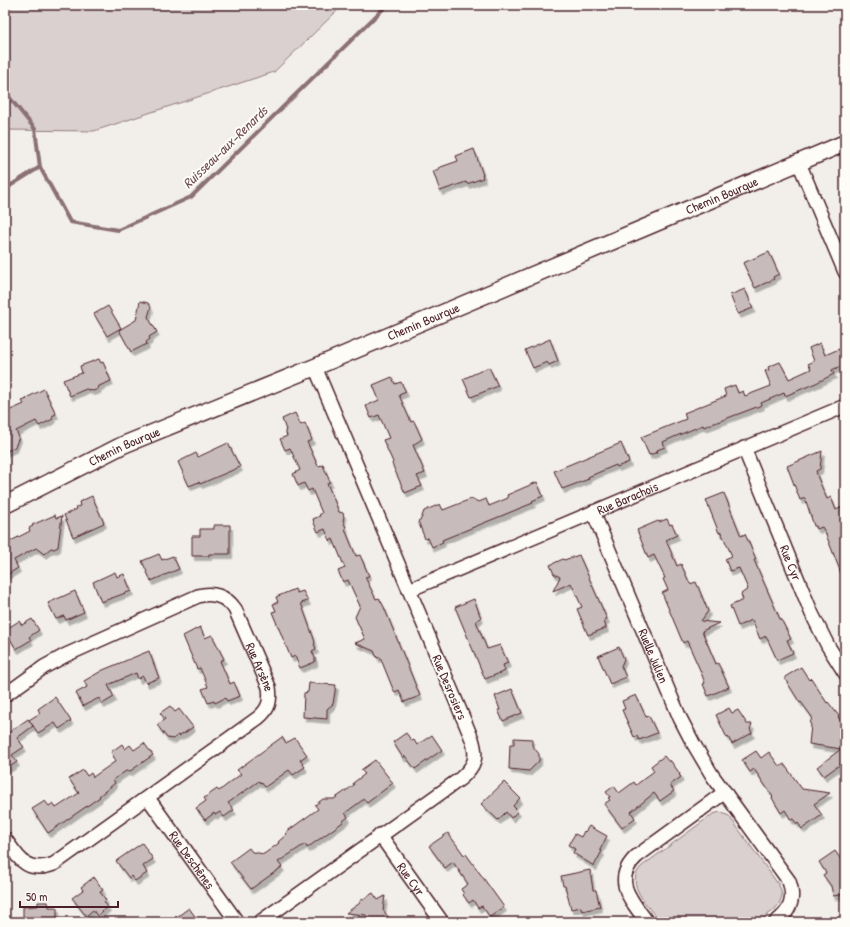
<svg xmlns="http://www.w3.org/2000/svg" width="850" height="927" font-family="'Patrick Hand',sans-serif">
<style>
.green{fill:#d9d0cf;stroke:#92787d}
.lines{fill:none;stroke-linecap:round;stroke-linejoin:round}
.stream{stroke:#8b6f75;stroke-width:4}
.building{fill:#c8bbbb;stroke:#4a1f2b;filter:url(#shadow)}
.minor-casing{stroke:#4a1f2b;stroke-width:16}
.tertiary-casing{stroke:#4a1f2b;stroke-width:19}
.minor{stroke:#fdfcf7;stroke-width:13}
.tertiary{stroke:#fdfcf7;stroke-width:16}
.labels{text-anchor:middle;stroke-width:4;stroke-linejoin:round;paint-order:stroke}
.street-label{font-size:13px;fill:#4a1f2b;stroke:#fdfcf7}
.water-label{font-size:14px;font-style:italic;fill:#704e56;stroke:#fdfcf7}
</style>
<defs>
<filter id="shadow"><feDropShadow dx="2.5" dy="4.5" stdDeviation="0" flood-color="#0004"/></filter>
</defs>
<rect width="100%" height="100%" fill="#f2efeb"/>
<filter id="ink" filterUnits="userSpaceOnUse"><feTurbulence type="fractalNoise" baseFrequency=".025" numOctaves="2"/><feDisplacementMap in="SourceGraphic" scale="8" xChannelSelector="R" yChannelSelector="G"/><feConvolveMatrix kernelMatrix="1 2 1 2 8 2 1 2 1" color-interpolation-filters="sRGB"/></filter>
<g filter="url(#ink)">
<g class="green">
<polygon points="5,5 343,5 274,72 94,131 5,130"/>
<path d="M720,812L729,816L778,884L781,890L782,896L779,904L774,910L758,922H660C649,907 623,883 642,866L713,814Z"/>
</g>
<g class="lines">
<g class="stream">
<polyline points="5,92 35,129 40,167 70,222 118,230 191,197 387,5"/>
<polyline points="5,189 40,167"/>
</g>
</g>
<g class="building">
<polygon points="474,149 483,175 482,175 483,178 467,184 466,182 440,191 433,171 439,169 438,168 458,161 456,156"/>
<polygon points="769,252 779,274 773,277 774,279 755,288 743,263"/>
<polygon points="745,289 753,308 738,314 730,295"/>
<polygon points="140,301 148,303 151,307 148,317 157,332 149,337 150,339 146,342 147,344 131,352 119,330 136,320"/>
<polygon points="108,306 121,328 107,336 94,314"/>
<polygon points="550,339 558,361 549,365 547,362 533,368 525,350"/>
<polygon points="820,343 825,355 839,349 845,364 832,370 834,374 816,383 785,396 784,393 761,403 762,405 704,427 703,425 674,437 663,442 665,447 657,450 658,452 649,455 641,437 686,419 684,413 726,396 724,389 735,385 738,393 743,391 745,396 771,386 765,371 769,370 768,367 780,362 789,379 811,369 808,364 814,361 809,348"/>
<polygon points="99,359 101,363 103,362 111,381 99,386 98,389 93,391 86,389 70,396 63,380 82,373 80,366"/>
<polygon points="489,367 498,386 471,397 463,379"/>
<polygon points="392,377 395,384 401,382 406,392 399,395 411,422 414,421 422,439 413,445 425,473 417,476 422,486 405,493 392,464 393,462 383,440 389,438 379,415 371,418 366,406 379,400 373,385"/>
<polygon points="44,389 56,414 52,416 53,419 39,426 36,421 16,431 19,437 15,447 5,452 5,410 6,412 24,404 22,401 27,399 26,398"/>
<polygon points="295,413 300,424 301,425 305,423 312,440 307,442 318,466 323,465 330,482 327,483 339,512 343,513 344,517 343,520 346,528 345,528 347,534 356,556 360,555 369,576 365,577 376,599 379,598 384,607 420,696 404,702 399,690 395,692 393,689 380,657 377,658 374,651 355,643 365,639 355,617 360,606 348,580 343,582 338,571 345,568 333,539 330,541 325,529 318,532 314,523 313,519 320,516 319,515 322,513 312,489 308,491 304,483 298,486 293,474 300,470 290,448 285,450 280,439 287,436 285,430 286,430 282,419"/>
<polygon points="228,443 240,467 200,484 199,482 189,486 178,462 196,453 198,457"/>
<polygon points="621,443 629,462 617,467 616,465 588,477 589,479 562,489 554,471"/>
<polygon points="822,451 820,469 816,471 818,478 827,499 831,497 836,510 842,507 845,515 844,581 825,532 822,527 817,529 816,526 814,526 805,498 800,500 787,466"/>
<polygon points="537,482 543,496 532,501 533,503 442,540 443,542 432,547 428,538 425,539 418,521 421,519 424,511 440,504 443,510 471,499 479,502 486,499 489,506 508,498 507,495"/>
<polygon points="724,493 741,536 745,534 756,559 754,560 780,619 781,619 791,639 787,640 793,653 777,660 766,636 760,639 752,620 738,626 730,606 743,600 741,594 748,589 739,568 730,571 725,559 732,556 721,532 719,533 706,500"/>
<polygon points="92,496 104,523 73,537 64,515 77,509 76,507 80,506 79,502"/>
<polygon points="55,515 56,518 62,516 58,547 54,549 51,548 44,554 36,548 14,560 18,568 5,576 5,544 30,531 29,528 33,526 32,525"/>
<polygon points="667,519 670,525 672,524 677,535 666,540 677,566 681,564 690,584 696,582 708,611 701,621 719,623 702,631 716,664 718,663 729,687 708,696 703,684 705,683 700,670 687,641 683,643 662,593 668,590 663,579 665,578 654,555 648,558 637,530 658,521 659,522"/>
<polygon points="214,525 230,525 230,554 209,554 209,556 192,556 192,536 200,536 200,529 214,529"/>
<polygon points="159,554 162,560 173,556 179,569 151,581 142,561"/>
<polygon points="579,555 607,619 604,620 606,628 588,635 577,609 582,607 571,583 553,591 560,577 554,574 550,565 563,559 564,560"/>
<polygon points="115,572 117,577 124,574 131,591 101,602 93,582"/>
<polygon points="295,589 297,593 303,591 308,601 301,603 314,639 315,643 314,644 316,649 312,651 315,658 315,662 300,668 295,656 291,658 272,612 276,611 273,604 278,602 276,597"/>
<polygon points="75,591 84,612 66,620 64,616 56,619 48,603"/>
<polygon points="474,599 481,618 476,621 487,649 500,645 508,663 503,665 505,671 485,679 455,607"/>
<polygon points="32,619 39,630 29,637 31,640 16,649 5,630 19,621 22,625"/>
<polygon points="200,627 205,638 212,635 224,659 220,661 230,684 234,682 240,696 227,701 225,698 215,703 214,701 208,703 202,689 208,687 200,668 197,669 183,636"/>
<polygon points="619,647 624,659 621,666 626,677 610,684 598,656"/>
<polygon points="149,651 159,678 146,683 143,676 138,679 136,673 108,685 114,697 102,704 99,698 83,706 76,693 87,687 84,681 103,670"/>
<polygon points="801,667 809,680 811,678 827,703 828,702 839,716 838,717 845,726 845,761 824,776 817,767 841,749 809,744 811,725 810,724 812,717 801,702 800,703 785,679 785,677"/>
<polygon points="309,683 336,685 333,704 327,709 327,719 303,717 304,693 308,692"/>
<polygon points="512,689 522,713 503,721 498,710 500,710 495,696"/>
<polygon points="636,695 646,717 649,716 657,733 639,740 637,736 634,737 622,710 625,709 622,701"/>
<polygon points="55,697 71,721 59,729 55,723 38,733 29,720 40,713 38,709"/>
<polygon points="170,706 175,712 179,709 193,727 183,734 183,733 179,736 178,735 173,739 167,738 157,725 165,719 160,713"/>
<polygon points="729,708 732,713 738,710 747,724 752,724 750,729 752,733 732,744 728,737 727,738 716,715"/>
<polygon points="28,719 33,726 17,738 24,747 12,755 17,762 5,770 5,735"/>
<polygon points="406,733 412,741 414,740 417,745 432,735 442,750 415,769 405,756 403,758 393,742"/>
<polygon points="282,737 286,743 295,738 307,755 300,760 305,767 293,775 289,770 265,787 261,782 260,783 259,781 228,803 234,810 224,817 220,812 215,815 214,813 205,820 196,808 206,801 204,798 217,789 219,791 241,774 237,770"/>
<polygon points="514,738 532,739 532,745 539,754 539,761 529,771 509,769 510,744 514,744"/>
<polygon points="144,743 153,755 129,772 126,771 113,780 115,783 99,796 100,797 48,833 32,809 45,801 49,806 53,803 56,808 79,793 69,779 83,770 87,776 91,773 93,777 116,761 111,752 122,744 125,749 130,745 134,750"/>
<polygon points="756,751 761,758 769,752 779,766 781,766 784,764 802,789 830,793 814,804 822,815 802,829 798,823 797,824 793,819 791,820 785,810 781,813 772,798 773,797 754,769 750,772 742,760"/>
<polygon points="664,756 669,762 670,760 680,774 679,775 681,777 670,785 674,791 660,801 654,793 631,812 635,818 622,828 604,804 610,800 608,798 610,797 606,792 614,786 619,793 634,782 636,785 654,771 651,766"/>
<polygon points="375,760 393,783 367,803 364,799 345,813 348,817 343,821 343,822 307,848 305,844 278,862 282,867 251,889 230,862 249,848 252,852 264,854 279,843 278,842 287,834 286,832 318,809 315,805 323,799 334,799 354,785 353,783 365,774 361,770"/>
<polygon points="504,782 520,798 513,806 518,811 511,818 506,812 498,820 481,804"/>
<polygon points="589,826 607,836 600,850 602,851 594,866 573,853 575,849 568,845 575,834 581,837 584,831 585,832"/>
<polygon points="448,833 464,855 466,854 504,907 490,917 482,906 478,908 473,900 469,903 463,895 464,894 461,889 468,884 453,862 445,868 429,846"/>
<polygon points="142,843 153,859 143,866 147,873 135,881 131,876 129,878 116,861"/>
<polygon points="835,851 845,865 845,894 833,896 831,886 823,875 826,873 819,862"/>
<polygon points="590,870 593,890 596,890 600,907 582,911 581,907 571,909 565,886 563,886 561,876"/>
<polygon points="94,877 103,890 100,892 106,900 104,902 108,907 97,916 93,910 86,916 72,898 83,890 81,887"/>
<polygon points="373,893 378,900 385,896 383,910 392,922 372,922 366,915 346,913 360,903 360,901"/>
<polygon points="38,902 48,902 49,907 57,907 57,922 23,922 23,907 38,906"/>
<polygon points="189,908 199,922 170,922"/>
</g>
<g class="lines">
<defs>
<g id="minor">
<polyline points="799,163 845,272"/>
<path id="s1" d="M744,448L812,614L828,646L845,673"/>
<path id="s2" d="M593,512L680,718L693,743L712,775L789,881C795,898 791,911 776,922"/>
<path id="s3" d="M409,590L845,406"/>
<path id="s4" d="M5,695L44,667L66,655L198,596C213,592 226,596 235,609L269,687C271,701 269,709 258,718L54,864C27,874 19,859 5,839"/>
<path id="s5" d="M148,798L237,922"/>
<path id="s6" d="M380,835L442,922"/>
<path d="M260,922L460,779C475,766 478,758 472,739L315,367"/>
<path d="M647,922C631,900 611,880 637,856L725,792"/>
</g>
<g id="tertiary">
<path id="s7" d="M5,505L123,445L315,367L845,143"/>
</g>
</defs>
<use href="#minor" class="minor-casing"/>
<use href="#tertiary" class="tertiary-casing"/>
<use href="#minor" class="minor"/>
<use href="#tertiary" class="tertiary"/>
</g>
</g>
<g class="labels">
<g class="street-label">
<text dy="5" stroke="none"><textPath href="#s7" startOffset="781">Chemin Bourque</textPath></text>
<text dy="5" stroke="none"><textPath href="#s7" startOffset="457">Chemin Bourque</textPath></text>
<text dy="5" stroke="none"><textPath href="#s7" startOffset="133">Chemin Bourque</textPath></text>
<text dy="5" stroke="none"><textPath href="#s3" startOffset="237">Rue Barachois</textPath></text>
<text dy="5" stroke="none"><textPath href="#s1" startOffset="124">Rue Cyr</textPath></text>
<text dy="5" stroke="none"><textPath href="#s2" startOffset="156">Ruelle Julien</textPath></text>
<text dy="5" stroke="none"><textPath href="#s4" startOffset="323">Rue Arsène</textPath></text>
<text transform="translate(450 687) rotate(67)" y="5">Rue Desrosiers</text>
<text dy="5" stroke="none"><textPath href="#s5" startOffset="76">Rue Deschênes</textPath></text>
<text dy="5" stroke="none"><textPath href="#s6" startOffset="54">Rue Cyr</textPath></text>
</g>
<g class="water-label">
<text transform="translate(225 147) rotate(-44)" y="5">Ruisseau-aux-Renards</text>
</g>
</g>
<rect width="850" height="927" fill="none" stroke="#fdfcf7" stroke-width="20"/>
<rect x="10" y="10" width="830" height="907" fill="none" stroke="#4a1f2b" stroke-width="1.5" filter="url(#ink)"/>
<path d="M20 901v6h98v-6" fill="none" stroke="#4a1f2b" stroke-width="2"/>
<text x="26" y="901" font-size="12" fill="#4a1f2b" stroke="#fdfcf7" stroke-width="3" paint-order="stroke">50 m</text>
</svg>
